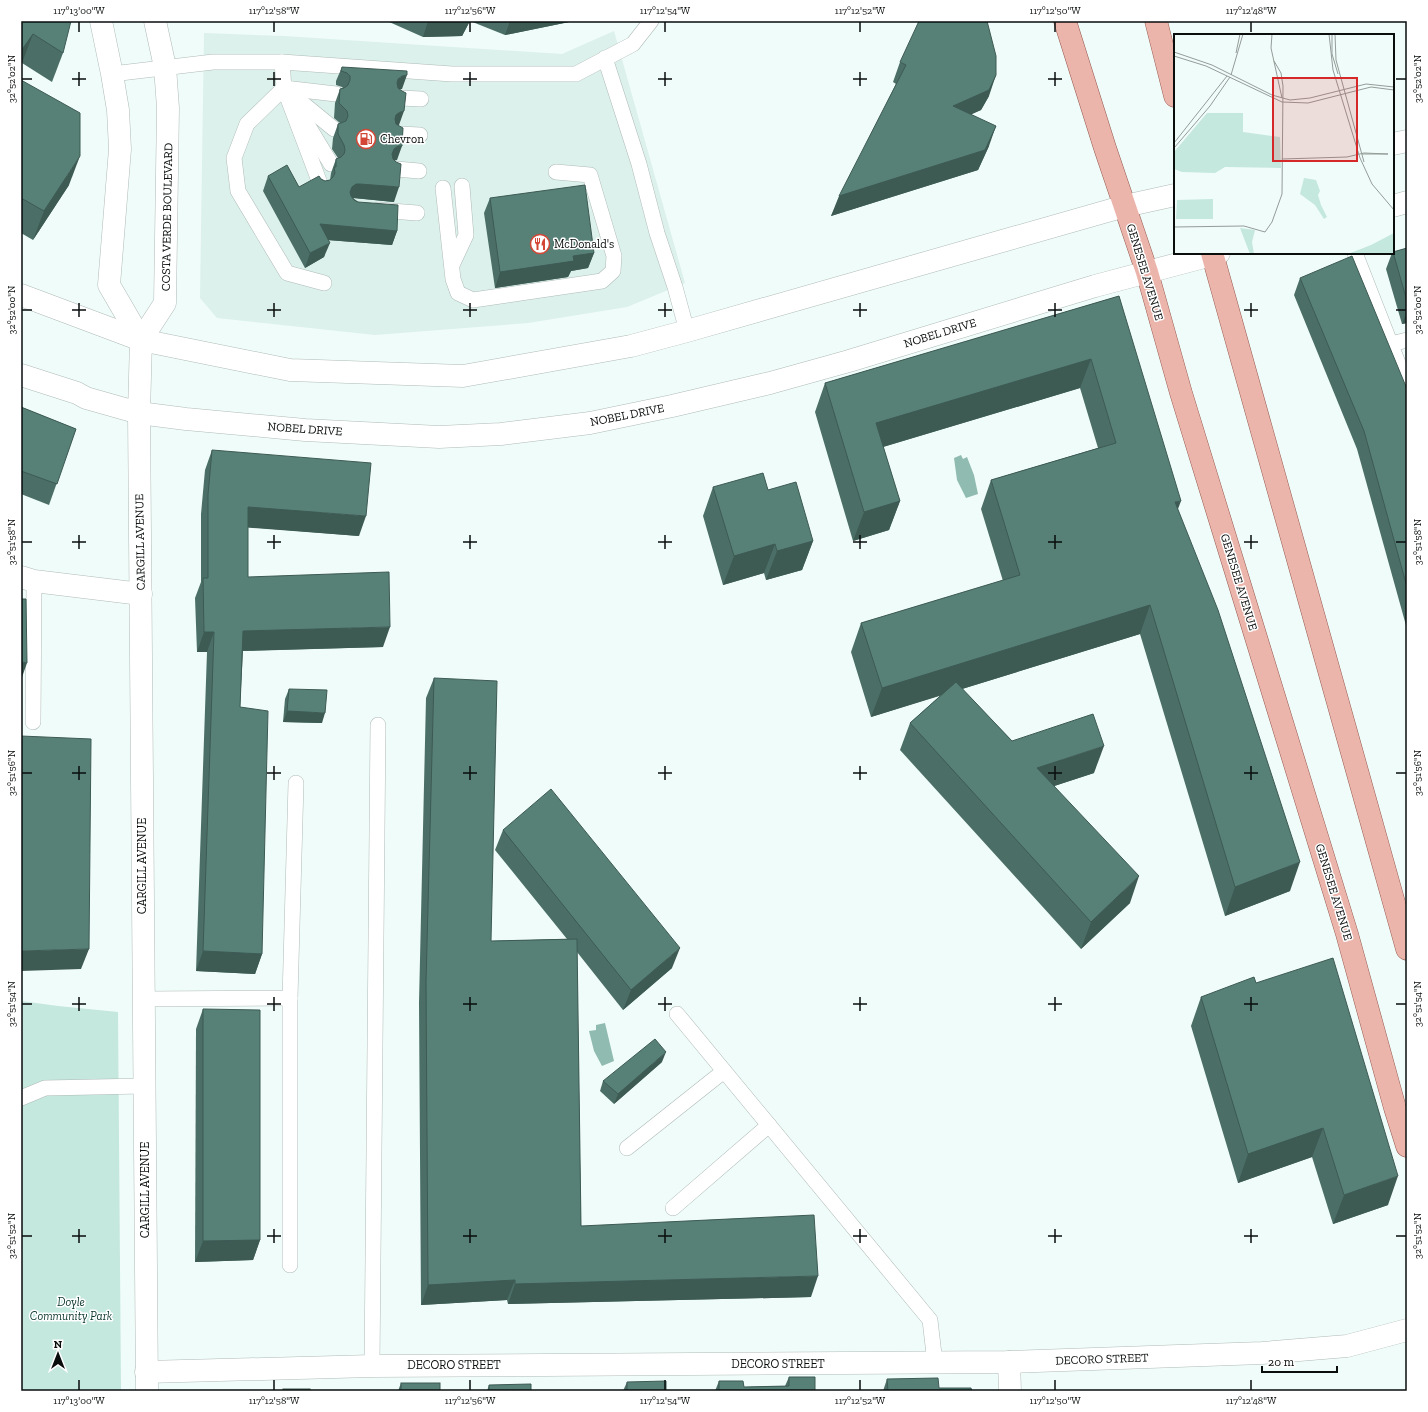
<svg xmlns="http://www.w3.org/2000/svg" width="1428" height="1412" font-family="'Zilla Slab',serif">
<style>
.built{fill:#dcf1eb}
.green{fill:#c4e7de}
.water{fill:#90bbb0}
.lines{fill:none;stroke-linecap:round;stroke-linejoin:round}
.service-casing{stroke:#afbbb8;stroke-width:16}
.minor-casing{stroke:#afbbb8;stroke-width:23}
.tertiary-casing{stroke:#afbbb8;stroke-width:23}
.secondary-casing{stroke:#afbbb8;stroke-width:23}
.primary-casing{stroke:#945a50;stroke-width:23}
.service{stroke:#fff;stroke-width:15}
.minor{stroke:#fff;stroke-width:22}
.tertiary{stroke:#fff;stroke-width:22}
.secondary{stroke:#fff;stroke-width:22}
.primary{stroke:#ecb5ac;stroke-width:22}
.wall{fill:#4b6f66}
.shaded-wall{fill:#3d5a53}
.building{fill:#578177;stroke:#3d5a53}
.ticks{fill:none;stroke:#090d0c;stroke-width:1.5}
.labels{text-anchor:middle;stroke-width:3;stroke-linejoin:round;paint-order:stroke}
.poi-label{font-size:12px;fill:#090d0c;stroke:#fff;text-anchor:start}
.street-label{font-size:12px;fill:#090d0c;stroke:#fff}
.park-label{font-size:12px;font-style:italic;fill:#08332b;stroke:#fff}
.inset-road{fill:none;stroke:#949c9a;stroke-width:1}
.view{fill:#d62828;fill-opacity:0.15;stroke:#d62828;stroke-width:2}
.inset-edge{fill:none;stroke:#090d0c;stroke-width:2}
.neatline{fill:none;stroke:#090d0c;stroke-width:1.5}
.ticks-label{font-size:10px;text-anchor:middle;fill:#090d0c}
</style>
<rect width="100%" height="100%" fill="#f0fcf9"/>
<polygon class="built" points="614,31 685,283 627,307 528,323 375,335 217,318 200,298 204,33 284,36 562,54"/>
<polygon class="green" points="21,1001 58,1006 118,1012 121,1391 21,1391"/>
<g class="water">
<polygon points="961,455 963,459 967,457 974,475 978,494 966,498 957,480 954,458"/>
<polygon points="605,1023 614,1061 602,1066 594,1051 589,1031 596,1030 596,1025"/>
</g>
<g class="lines">
<defs>
<g id="service">
<polyline points="605,58 639,164 657,233 675,287 687,331"/>
<polyline points="282,62 284,88 336,94"/>
<polyline points="112,74 213,62 282,62 452,74 576,74 633,44 651,21"/>
<polyline points="284,88 247,124 234,158 238,191 287,273 324,283"/>
<polyline points="284,88 321,186"/>
<polyline points="285,89 334,129"/>
<polyline points="401,98 421,99"/>
<polyline points="302,116 331,164"/>
<polyline points="399,134 420,135"/>
<polyline points="396,169 419,171"/>
<polyline points="443,188 453,279 458,293 473,300 602,281 613,271 614,256 590,175 556,172"/>
<polyline points="378,210 417,213"/>
<polyline points="1355,253 1407,386"/>
<polyline points="452,265 466,235 462,186"/>
<polyline points="1391,344 1407,340"/>
<polyline points="33,722 34,581"/>
<polyline points="290,998 290,1265"/>
<polyline points="143,999 290,998 296,783"/>
<polyline points="677,1014 930,1320 935,1363"/>
<polyline points="21,1098 45,1088 144,1086"/>
<polyline points="627,1148 724,1071"/>
<polyline points="673,1208 769,1125"/>
<polyline points="372,1366 378,725"/>
</g>
<g id="minor">
<polyline points="21,577 34,581 141,594"/>
<polyline points="1009,1362 1010,1391"/>
</g>
<g id="tertiary">
<polyline points="101,21 112,74 118,110 120,149 109,285 141,340"/>
<polyline points="141,340 139,413 147,1391"/>
<polyline points="141,340 165,303 168,108 165,67 155,21"/>
<polyline points="146,1372 372,1366 1009,1362 1262,1353 1347,1346 1407,1330"/>
</g>
<g id="secondary">
<polyline points="1393,144 1407,141"/>
<polyline points="1393,206 1407,202"/>
<polyline points="21,295 141,340 290,370 463,376 631,346 687,331 1125,206 1175,195"/>
<polyline points="21,375 77,393 86,398 139,413 186,419 305,430 439,437 501,434 590,423 672,406 770,383 849,361 1095,286 1219,253"/>
</g>
<g id="primary">
<polyline points="1065,21 1105,148 1147,272 1181,393 1347,934 1395,1108 1407,1146"/>
<polyline points="1156,21 1175,96"/>
<polyline points="1212,253 1407,949"/>
</g>
</defs>
<use href="#service" class="service-casing"/>
<use href="#minor" class="minor-casing"/>
<use href="#tertiary" class="tertiary-casing"/>
<use href="#secondary" class="secondary-casing"/>
<use href="#primary" class="primary-casing"/>
<use href="#service" class="service"/>
<use href="#minor" class="minor"/>
<use href="#tertiary" class="tertiary"/>
<use href="#secondary" class="secondary"/>
<use href="#primary" class="primary"/>
</g>
<g class="wall">
<polygon points="21,21 63,53 52,82 22,63"/>
<polygon points="387,21 470,21 462,36 423,37"/>
<polygon points="470,21 574,21 505,35"/>
<polygon points="900,62 989,96 981,110 971,114 989,146 978,170 831,216 896,84 893,82"/>
<polygon points="342,67 402,89 400,89 399,125 398,125 397,160 395,160 394,202 353,198 397,231 392,245 328,240 324,257 305,268 263,191 268,176 299,187 321,179 325,181 330,180 331,173 336,159 338,158 332,149 333,138 338,124 340,123 334,118 335,103 340,89 343,88 342,87 336,85 336,81"/>
<polygon points="21,80 69,185 33,240 21,233"/>
<polygon points="490,198 594,253 588,268 571,271 568,277 495,288 484,213"/>
<polygon points="1407,248 1407,323 1402,324 1386,269 1392,253"/>
<polygon points="1300,278 1407,389 1407,629 1357,449 1294,295"/>
<polygon points="1119,296 1178,510 1290,891 1225,916 1140,634 962,689 1012,741 1094,773 1054,786 1130,903 1081,949 900,750 910,723 941,695 871,717 851,652 861,623 1003,581 981,509 991,480 1098,448 1080,388 883,447 900,501 889,530 853,541 815,412 825,383"/>
<polygon points="21,407 76,429 49,505 21,494"/>
<polygon points="212,450 359,536 248,527 248,577 383,647 243,651 240,707 262,954 255,974 196,971 207,652 197,652 195,598 201,582 201,514 205,470"/>
<polygon points="713,487 768,490 813,541 802,570 766,580 764,573 723,585 703,516"/>
<polygon points="434,678 491,941 567,939 495,850 503,830 672,968 623,1010 577,952 581,1226 811,1297 508,1304 507,1300 421,1305 419,1003 426,698"/>
<polygon points="289,689 322,723 283,722 285,699"/>
<polygon points="1256,983 1388,1205 1333,1224 1312,1157 1238,1183 1191,1026 1201,997"/>
<polygon points="203,1009 260,1240 253,1260 195,1262 196,1029"/>
<polygon points="662,1062 614,1104 600,1091 603,1081"/>
<polygon points="789,1377 815,1391 715,1391 719,1381 744,1387 785,1386"/>
<polygon points="887,1379 939,1388 972,1391 883,1391"/>
<polygon points="627,1382 666,1391 623,1391"/>
<polygon points="401,1383 440,1391 398,1391"/>
<polygon points="489,1385 531,1391 487,1391"/>
</g>
<g class="shaded-wall">
<polygon points="428,21 470,21 462,36 423,37"/>
<polygon points="510,21 574,21 505,35"/>
<polygon points="33,34 22,63 21,65 21,51"/>
<polygon points="407,75 402,89 397,90 393,93 398,79 402,76"/>
<polygon points="996,75 989,96 981,110 946,126 953,106"/>
<polygon points="404,111 399,125 395,126 391,129 396,115 400,112"/>
<polygon points="996,126 989,146 978,170 831,216 839,196"/>
<polygon points="398,146 402,146 397,160 393,161 389,164 394,149"/>
<polygon points="80,156 69,185 33,240 44,211"/>
<polygon points="356,184 360,184 399,187 394,202 354,198 351,199 347,201 352,187"/>
<polygon points="320,224 397,231 392,245 314,239"/>
<polygon points="330,243 324,257 305,268 310,253"/>
<polygon points="594,253 588,268 571,271 568,277 495,288 500,272 573,256"/>
<polygon points="1407,311 1407,323 1402,324"/>
<polygon points="1091,359 1080,388 866,452 876,423"/>
<polygon points="900,501 889,530 853,541 864,512"/>
<polygon points="1181,501 1170,530 1175,502"/>
<polygon points="248,507 366,516 359,536 241,527"/>
<polygon points="813,541 802,570 766,580 777,551"/>
<polygon points="775,544 764,573 723,585 734,556"/>
<polygon points="1150,605 1140,634 871,717 882,688"/>
<polygon points="390,627 383,647 236,651 243,631"/>
<polygon points="204,632 214,632 207,652 197,652"/>
<polygon points="21,662 27,663 21,680"/>
<polygon points="287,711 325,713 322,723 283,722"/>
<polygon points="1104,746 1094,773 1027,795 1037,768"/>
<polygon points="1300,862 1290,891 1225,916 1235,887"/>
<polygon points="1139,876 1130,903 1081,949 1091,922"/>
<polygon points="680,948 672,968 623,1010 631,990"/>
<polygon points="89,949 81,969 21,971 21,951"/>
<polygon points="203,951 262,954 255,974 196,971"/>
<polygon points="666,1052 662,1062 614,1104 618,1094"/>
<polygon points="1323,1128 1312,1157 1238,1183 1248,1154"/>
<polygon points="1398,1176 1388,1205 1333,1224 1344,1195"/>
<polygon points="260,1240 253,1260 195,1262 203,1241"/>
<polygon points="818,1276 811,1297 508,1304 515,1284"/>
<polygon points="515,1280 507,1300 421,1305 428,1285"/>
</g>
<g class="building">
<polygon points="21,21 71,21 63,53 33,34 21,51"/>
<polygon points="919,21 987,21 996,56 996,75 989,90 953,106 996,126 985,150 839,196 906,65 900,62"/>
<polygon points="342,67 407,71 407,75 402,76 398,79 397,83 398,88 402,91 406,93 404,111 400,112 396,115 395,119 396,124 403,128 402,146 398,146 394,149 392,154 393,159 396,162 401,164 399,187 360,184 356,184 352,187 350,192 351,196 354,200 358,202 398,205 397,231 320,224 330,243 310,253 268,176 287,165 299,187 319,176 321,179 325,181 330,180 333,177 335,173 334,167 336,167 336,159 341,157 344,154 345,150 344,145 338,134 338,124 346,121 348,116 347,111 339,103 340,89 344,88 348,85 350,80 350,76 347,73 341,71"/>
<polygon points="21,80 80,113 80,156 44,211 21,198"/>
<polygon points="585,185 594,253 573,256 574,261 500,272 490,198"/>
<polygon points="1407,248 1407,301 1393,252"/>
<polygon points="1352,256 1407,389 1407,587 1364,431 1300,278"/>
<polygon points="1119,296 1181,501 1175,502 1218,610 1300,862 1235,887 1150,605 882,688 861,623 1020,575 991,480 1116,443 1091,359 876,423 900,501 864,512 825,383"/>
<polygon points="21,407 76,429 57,484 21,471"/>
<polygon points="212,450 371,463 366,516 248,507 248,577 389,572 390,627 243,631 240,707 268,711 262,954 203,951 214,632 204,632 203,578 208,578 208,495"/>
<polygon points="763,473 768,490 796,482 813,541 777,551 775,544 734,556 713,487"/>
<polygon points="21,599 26,599 27,663 21,662"/>
<polygon points="434,678 497,681 491,941 577,939 581,1226 814,1215 818,1276 515,1284 515,1280 428,1285 426,982"/>
<polygon points="956,682 1012,741 1093,714 1104,746 1037,768 1139,876 1091,922 910,723"/>
<polygon points="289,689 327,690 325,713 287,711"/>
<polygon points="21,736 91,739 89,949 21,951"/>
<polygon points="551,789 680,948 631,990 503,830"/>
<polygon points="1333,958 1398,1176 1344,1195 1323,1128 1248,1154 1201,997 1254,977 1256,983"/>
<polygon points="203,1009 260,1010 260,1240 203,1241"/>
<polygon points="655,1039 666,1052 618,1094 603,1081"/>
<polygon points="789,1377 815,1377 815,1391 719,1391 719,1381 743,1381 744,1387 789,1386"/>
<polygon points="938,1378 939,1388 971,1388 972,1391 888,1391 887,1379"/>
<polygon points="666,1381 666,1391 627,1391 627,1382"/>
<rect x="401" y="1383" width="39" height="8"/>
<polygon points="531,1384 531,1391 489,1391 489,1385"/>
<rect x="283" y="1389" width="27" height="2"/>
</g>
<path class="ticks" d="M79,22V32M274,22V32M470,22V32M665,22V32M860,22V32M1055,22V32M1251,22V32M79,72V86M274,72V86M470,72V86M665,72V86M860,72V86M1055,72V86M22,79H32M72,79H86M267,79H281M463,79H477M658,79H672M853,79H867M1048,79H1062M1396,79H1406M79,303V317M274,303V317M470,303V317M665,303V317M860,303V317M1055,303V317M1251,303V317M22,310H32M72,310H86M267,310H281M463,310H477M658,310H672M853,310H867M1048,310H1062M1244,310H1258M1396,310H1406M79,535V549M274,535V549M470,535V549M665,535V549M860,535V549M1055,535V549M1251,535V549M22,542H32M72,542H86M267,542H281M463,542H477M658,542H672M853,542H867M1048,542H1062M1244,542H1258M1396,542H1406M79,766V780M274,766V780M470,766V780M665,766V780M860,766V780M1055,766V780M1251,766V780M22,773H32M72,773H86M267,773H281M463,773H477M658,773H672M853,773H867M1048,773H1062M1244,773H1258M1396,773H1406M79,997V1011M274,997V1011M470,997V1011M665,997V1011M860,997V1011M1055,997V1011M1251,997V1011M22,1004H32M72,1004H86M267,1004H281M463,1004H477M658,1004H672M853,1004H867M1048,1004H1062M1244,1004H1258M1396,1004H1406M79,1229V1243M274,1229V1243M470,1229V1243M665,1229V1243M860,1229V1243M1055,1229V1243M1251,1229V1243M22,1236H32M72,1236H86M267,1236H281M463,1236H477M658,1236H672M853,1236H867M1048,1236H1062M1244,1236H1258M1396,1236H1406M79,1380V1390M274,1380V1390M470,1380V1390M665,1380V1390M860,1380V1390M1055,1380V1390M1251,1380V1390"/>
<defs>
<symbol id="fuel-ring" viewBox="-11 -11 22 22"><circle r="9.5" fill="#fff" stroke="#d34635" stroke-width="1.5"/><path d="M-5.5-6h7V0h2V4h1.3V-2.5L3-4.5l.8-.8L6-3V5H2.5V1h-1V6h-7ZM-4.2-4.7v3.2H.2V-4.7Z" fill="#d34635"/></symbol>
<symbol id="restaurant-ring" viewBox="-11 -11 22 22"><circle r="9.5" fill="#fff" stroke="#d34635" stroke-width="1.5"/><path d="M-5-6h1v4h1v-4h1v4h1v-4h1v5L-1.5 .5V6h-2V.5L-5-1ZM5-6V6H3V1.5H1.5Q1.5-4 5-6Z" fill="#d34635"/></symbol>
</defs>
<g fill-rule="evenodd">
<use href="#fuel-ring" x="355" y="128" width="22" height="22"/>
<use href="#restaurant-ring" x="529" y="233" width="22" height="22"/>
</g>
<g class="labels">
<g class="poi-label">
<text x="380" y="143">Chevron</text>
<text x="554" y="248">McDonald's</text>
</g>
<g class="street-label">
<text transform="translate(167 217) rotate(-89)" y="4">COSTA VERDE BOULEVARD</text>
<text transform="translate(1145 272) rotate(73)" y="4">GENESEE AVENUE</text>
<text transform="translate(940 333) rotate(-17)" y="4">NOBEL DRIVE</text>
<text transform="translate(627 415) rotate(-11)" y="4">NOBEL DRIVE</text>
<text transform="translate(305 429) rotate(4)" y="4">NOBEL DRIVE</text>
<text transform="translate(140 542) rotate(-91)" y="4">CARGILL AVENUE</text>
<text transform="translate(1239 582) rotate(73)" y="4">GENESEE AVENUE</text>
<text transform="translate(142 866) rotate(-90)" y="4">CARGILL AVENUE</text>
<text transform="translate(1334 892) rotate(73)" y="4">GENESEE AVENUE</text>
<text transform="translate(145 1190) rotate(-90)" y="4">CARGILL AVENUE</text>
<text transform="translate(1102 1359) rotate(-2)" y="4">DECORO STREET</text>
<text x="778" y="1368">DECORO STREET</text>
<text x="454" y="1369">DECORO STREET</text>
</g>
<g class="park-label">
<text x="71" y="1306">Doyle<tspan x="71" dy="14">Community Park</tspan></text>
</g>
</g>
<g transform="translate(1174 34)">
<rect width="220" height="220" fill="#f0fcf9"/>
<path d="M33,79H69V98L106,103L107,134L51,133L41,139L8,138L0,135V118ZM130,144L142,146L146,157L144,161L147,171L153,183L150,185L141,171L126,160ZM39,165V185H2L3,166ZM66,194L81,196L78,208L80,220H76ZM220,199V220H174L197,211Z" fill="#c4e7de"/>
<path class="inset-road" d="M98,0L97,14L108,64M155,0L159,36L186,124L198,150L220,176M158,0V20L164,40M161,0L162,26L190,128M0,18L38,31L98,61L116,66L136,64L192,50L220,53M62,19L66,0M0,22L32,32L108,68L134,69L197,53L220,56M57,41L69,0M0,109L53,42M0,114L36,72L56,43M188,120H214M108,125L173,123L190,119L214,120M0,193L70,192L91,198L98,188L108,160L109,52L107,39L100,27"/>
<path class="view" d="M99,44H183V127H99Z"/>
<rect width="220" height="220" class="inset-edge"/>
</g>
<rect width="1428" height="1412" fill="none" stroke="#ffffff" stroke-width="44"/>
<g transform="translate(58 1354)" stroke="#ffffff" stroke-width="3" paint-order="stroke">
<path d="M0-3L7 15L0 10L-7 15Z" fill="#090d0c"/>
<text y="-6" font-size="11" font-weight="bold" text-anchor="middle" fill="#090d0c">N</text>
</g>
<path d="M1262 1366v6h75v-6" fill="none" stroke="#090d0c" stroke-width="2"/>
<text x="1268" y="1366" font-size="12" fill="#090d0c" stroke="#ffffff" stroke-width="3" paint-order="stroke">20 m</text>
<rect x="22" y="22" width="1384" height="1368" class="neatline"/>
<g class="ticks-label">
<text x="79" y="14">117°13'00"W</text>
<text x="274" y="14">117°12'58"W</text>
<text x="470" y="14">117°12'56"W</text>
<text x="665" y="14">117°12'54"W</text>
<text x="860" y="14">117°12'52"W</text>
<text x="1055" y="14">117°12'50"W</text>
<text x="1251" y="14">117°12'48"W</text>
<text transform="translate(11 79) rotate(-90)" y="4">32°52'02"N</text>
<text transform="translate(1417 79) rotate(-90)" y="4">32°52'02"N</text>
<text transform="translate(11 310) rotate(-90)" y="4">32°52'00"N</text>
<text transform="translate(1417 310) rotate(-90)" y="4">32°52'00"N</text>
<text transform="translate(11 542) rotate(-90)" y="4">32°51'58"N</text>
<text transform="translate(1417 542) rotate(-90)" y="4">32°51'58"N</text>
<text transform="translate(11 773) rotate(-90)" y="4">32°51'56"N</text>
<text transform="translate(1417 773) rotate(-90)" y="4">32°51'56"N</text>
<text transform="translate(11 1004) rotate(-90)" y="4">32°51'54"N</text>
<text transform="translate(1417 1004) rotate(-90)" y="4">32°51'54"N</text>
<text transform="translate(11 1236) rotate(-90)" y="4">32°51'52"N</text>
<text transform="translate(1417 1236) rotate(-90)" y="4">32°51'52"N</text>
<text x="79" y="1404">117°13'00"W</text>
<text x="274" y="1404">117°12'58"W</text>
<text x="470" y="1404">117°12'56"W</text>
<text x="665" y="1404">117°12'54"W</text>
<text x="860" y="1404">117°12'52"W</text>
<text x="1055" y="1404">117°12'50"W</text>
<text x="1251" y="1404">117°12'48"W</text>
</g>
</svg>
